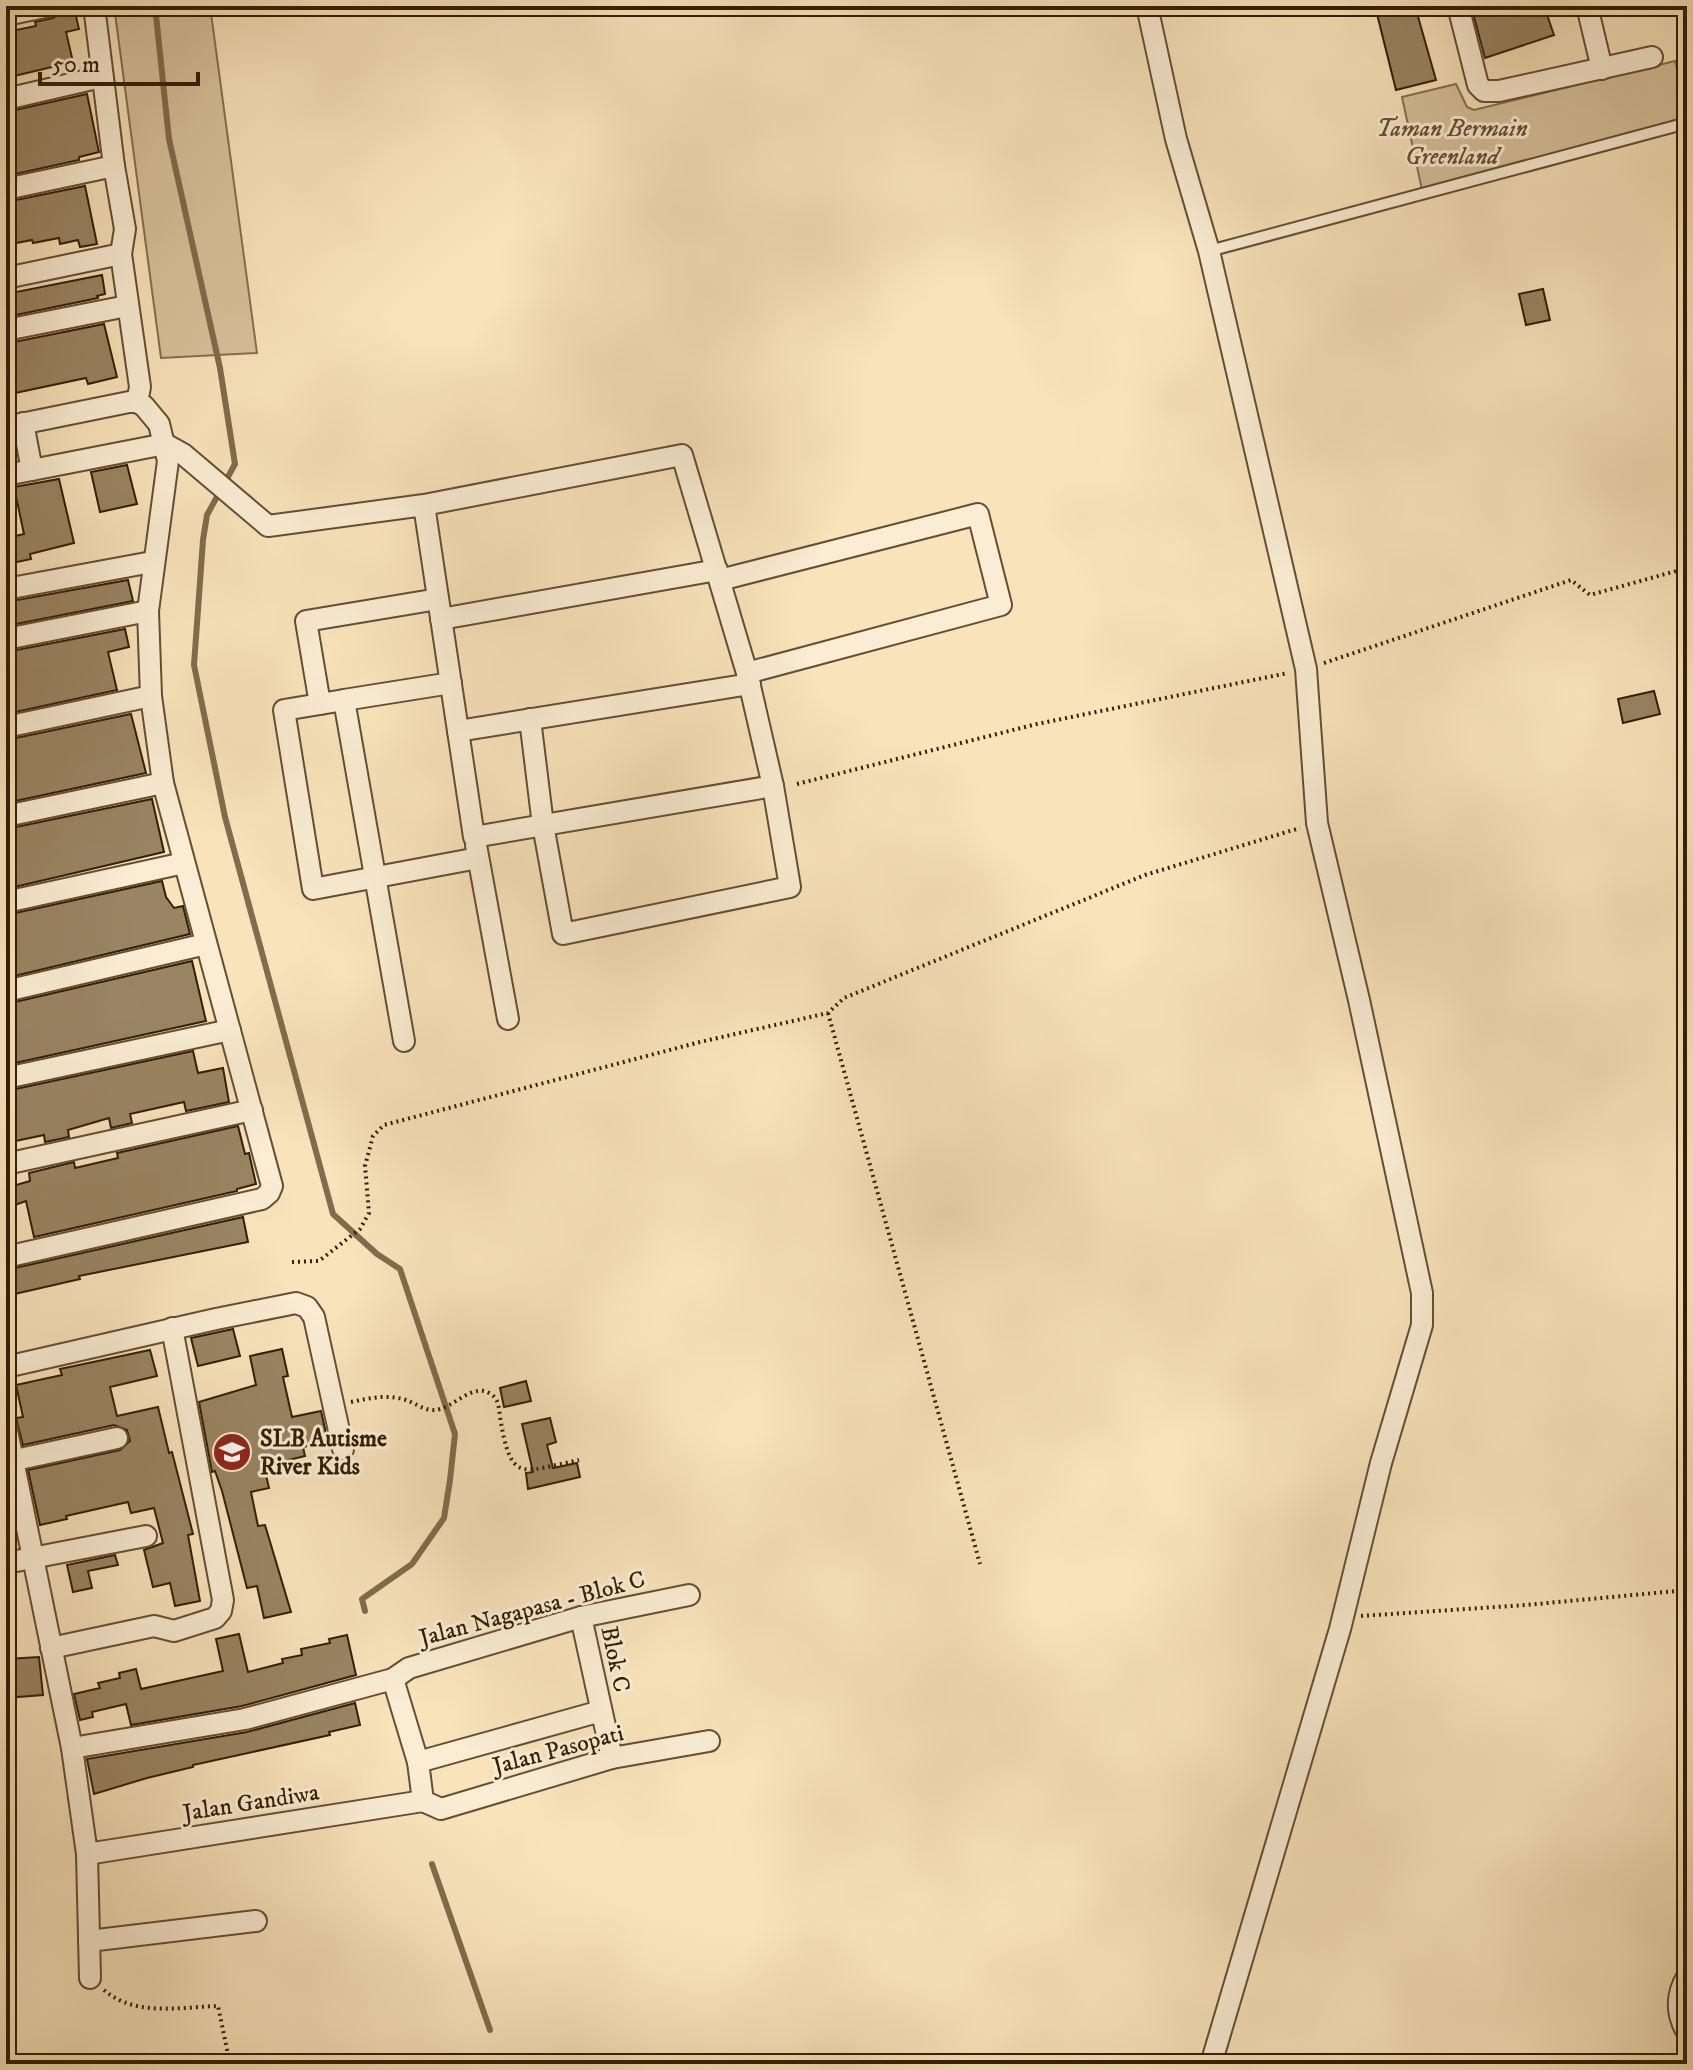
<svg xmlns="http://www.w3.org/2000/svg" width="1693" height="2070" font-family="'IM FELL DW Pica',serif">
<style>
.green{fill:#d7c29c;stroke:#857050;stroke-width:2}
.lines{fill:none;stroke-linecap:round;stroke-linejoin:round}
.stream{stroke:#816c4d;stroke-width:6}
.building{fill:#998463;stroke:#331e04;stroke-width:2}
.service-casing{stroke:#644f32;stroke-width:14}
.minor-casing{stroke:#644f32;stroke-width:24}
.path{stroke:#331e04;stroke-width:4;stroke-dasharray:2 4;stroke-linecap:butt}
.service{stroke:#faedd3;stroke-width:10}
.minor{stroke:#faedd3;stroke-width:20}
.labels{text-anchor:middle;stroke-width:6;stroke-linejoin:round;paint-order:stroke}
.park-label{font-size:24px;font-style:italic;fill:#644f32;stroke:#faedd3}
.poi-label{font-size:24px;font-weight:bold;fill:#331e04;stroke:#faedd3;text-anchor:start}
.street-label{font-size:24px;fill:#331e04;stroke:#faedd3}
</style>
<rect width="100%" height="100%" fill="#f8e3bb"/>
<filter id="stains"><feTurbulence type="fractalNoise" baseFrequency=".0025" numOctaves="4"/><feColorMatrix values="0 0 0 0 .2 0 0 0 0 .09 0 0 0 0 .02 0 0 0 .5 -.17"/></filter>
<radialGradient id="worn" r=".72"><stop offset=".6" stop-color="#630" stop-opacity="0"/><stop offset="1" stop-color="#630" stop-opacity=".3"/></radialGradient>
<g class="green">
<polygon points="114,6 210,6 257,353 161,358"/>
<polygon points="1675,61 1687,105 1687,117 1422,190 1402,97 1456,84 1467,107 1474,110"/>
</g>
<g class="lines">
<g class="stream">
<polyline points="155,6 169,139 220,368 235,464 207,515 203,540 194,665 225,817 333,1214 377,1254 400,1269 455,1434 450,1480 444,1518 412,1564 362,1599 365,1611"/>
<polyline points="432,1864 490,2030"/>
</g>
</g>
<g class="building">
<polygon points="1375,6 1415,6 1436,80 1396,90"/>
<polygon points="1471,6 1544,6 1554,35 1485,58"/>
<polygon points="74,8 79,29 66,32 73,62 6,78 6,32 36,26 35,22 53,18 62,11"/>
<polygon points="87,94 99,152 79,157 79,160 6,176 6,112"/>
<polygon points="85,186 97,244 80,247 78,240 60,244 59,238 33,243 32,240 6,245 6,202"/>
<polygon points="102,275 105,294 97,296 98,298 6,317 6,294"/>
<polygon points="1543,289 1550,320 1526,325 1519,294"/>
<polygon points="104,324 117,377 88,384 86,378 15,393 7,360 13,359 9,343"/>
<polygon points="127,465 137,504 100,512 91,472"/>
<polygon points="59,479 74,543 30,554 31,559 12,563 7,538 24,534 14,487"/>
<polygon points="128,580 133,601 6,626 6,602"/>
<polygon points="125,629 129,647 108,652 117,690 6,714 6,678 11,677 6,652"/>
<polygon points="1654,691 1660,714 1623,723 1618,699"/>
<polygon points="131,714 146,773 6,803 6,740"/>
<polygon points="152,799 164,852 6,889 6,829"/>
<polygon points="162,881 166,897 174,908 183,906 190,934 6,978 6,915"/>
<polygon points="192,961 206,1021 6,1065 6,1004"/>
<polygon points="193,1051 198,1073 223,1068 229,1102 186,1111 184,1102 130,1114 132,1123 111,1128 109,1118 68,1130 69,1137 45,1142 44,1135 6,1143 6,1123 12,1122 6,1091"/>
<polygon points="238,1126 245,1154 249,1153 256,1184 237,1189 237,1191 34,1237 26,1201 6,1208 6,1188 30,1181 29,1173 74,1162 75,1168 118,1158 117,1153"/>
<polygon points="243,1217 248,1242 79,1276 80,1279 6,1296 6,1270"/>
<polygon points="233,1329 240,1356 198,1366 191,1338"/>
<polygon points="282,1349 288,1376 283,1377 292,1417 321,1411 328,1442 303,1447 305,1456 264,1466 269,1488 251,1492 258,1526 265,1525 291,1612 264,1618 257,1586 247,1588 222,1491 215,1471 212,1472 199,1402 256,1385 250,1356"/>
<polygon points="150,1350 157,1376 110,1387 117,1416 158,1407 169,1453 172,1452 193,1534 188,1535 200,1601 175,1606 170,1583 153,1587 144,1550 163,1543 154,1508 131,1513 128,1502 66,1516 67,1519 40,1525 28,1470 120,1450 130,1441 127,1430 114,1425 23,1445 16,1418 23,1417 16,1385 62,1375 60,1369"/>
<polygon points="526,1381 531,1401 504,1407 500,1388"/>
<polygon points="550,1418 556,1442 547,1445 553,1468 577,1463 580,1477 528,1489 526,1473 533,1472 522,1424"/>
<polygon points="115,1555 118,1565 88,1571 92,1588 73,1592 67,1565"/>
<polygon points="239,1634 248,1672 283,1663 282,1659 302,1655 301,1649 330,1643 329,1639 347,1635 356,1675 242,1706 131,1725 126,1704 92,1712 93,1717 80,1720 74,1694 100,1688 98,1683 120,1678 119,1673 136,1669 141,1689 223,1671 216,1639"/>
<polygon points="39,1657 43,1695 6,1698 6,1659"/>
<polygon points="355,1703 360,1725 329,1732 330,1735 193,1765 193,1767 147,1778 94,1794 87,1759 247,1732"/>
</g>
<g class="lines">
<defs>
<polyline id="service" points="1209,251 1687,123"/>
<g id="minor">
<polyline points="94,6 114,166 125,229 121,254 140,387 137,402"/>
<polyline points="1147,6 1176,139 1209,251 1306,669 1317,823 1359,1000 1422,1293 1422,1325 1381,1463 1340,1629 1211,2064"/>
<polyline points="1458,6 1478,85 1484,91 1499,91 1652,57"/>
<polyline points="1587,6 1602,69"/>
<polyline points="6,15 50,6"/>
<polyline points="6,99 101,77"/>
<polyline points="6,189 114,166"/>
<polyline points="6,278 121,254"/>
<polyline points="6,330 127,306"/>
<polyline points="23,423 32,470"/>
<polyline points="6,427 129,402 137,402 144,406 159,424 168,461 148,611 151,696 163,783 272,1186 269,1193 262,1199 6,1257"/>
<polyline points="6,475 165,444 183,454 268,526 424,505 682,455 747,673 773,786 474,837 424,505"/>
<polyline points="720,580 978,514 1001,605 747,673"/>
<polyline points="6,589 152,562"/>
<polyline points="441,619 717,570"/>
<polyline points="6,639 148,611"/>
<polyline points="344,700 284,710 313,889 478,858"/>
<polyline points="320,704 306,621 438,599"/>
<polyline points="530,719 543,825 563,934 790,887 773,786"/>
<polyline points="6,727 151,696"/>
<polyline points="458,731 750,684"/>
<polyline points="6,816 163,783"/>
<polyline points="476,845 508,1019"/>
<polyline points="6,902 184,863"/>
<polyline points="6,991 206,944"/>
<polyline points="404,1041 344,700 451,683"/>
<polyline points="6,1078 230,1030"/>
<polyline points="6,1164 252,1110"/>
<polyline points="6,1367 216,1319 296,1303 307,1307 314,1317 343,1449"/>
<polyline points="6,1426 72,1748 87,1854 90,1978"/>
<polyline points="6,1462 117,1438"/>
<polyline points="6,1563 146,1536"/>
<polyline points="581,1617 612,1758"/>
<polyline points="51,1648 154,1626 174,1631 215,1618 221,1611 223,1600 172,1328"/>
<polyline points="393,1679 418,1762 423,1801"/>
<polyline points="72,1748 245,1719 393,1679 409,1668 581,1617 689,1595"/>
<polyline points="418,1762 601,1711"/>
<polyline points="423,1801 441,1809 612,1758 709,1741"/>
<polyline points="87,1854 423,1801"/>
<polyline points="89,1941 256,1921"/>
<path d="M1687,1977C1676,1995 1676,2014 1687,2032"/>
</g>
</defs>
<use href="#service" class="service-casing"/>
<use href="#minor" class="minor-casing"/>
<g class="path">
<polyline points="1324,663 1571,580 1590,595 1687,568"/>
<polyline points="797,784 1037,724 1288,673"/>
<polyline points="828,1013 980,1564"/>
<polyline points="292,1262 319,1261 360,1229 369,1213 365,1166 373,1136 384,1125 700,1042 828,1013 844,998 1145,875 1300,828"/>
<path d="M351,1402C370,1398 387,1394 406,1400C415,1403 425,1411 435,1410C453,1409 474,1380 492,1395C499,1400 499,1409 500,1417C511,1484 520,1472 579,1460"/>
<polyline points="1361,1616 1526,1605 1687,1590"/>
<path d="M104,1990C135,2017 180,2007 218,2006L230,2064"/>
</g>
<use href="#service" class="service"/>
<use href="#minor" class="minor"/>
</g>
<defs>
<symbol id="school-disc" viewBox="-11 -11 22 22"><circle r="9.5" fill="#8f2418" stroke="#faedd3"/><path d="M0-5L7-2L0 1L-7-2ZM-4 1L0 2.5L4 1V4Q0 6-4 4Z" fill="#fff"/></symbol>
</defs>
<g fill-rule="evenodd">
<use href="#school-disc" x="210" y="1430" width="44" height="44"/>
</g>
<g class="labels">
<g class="park-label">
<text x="1452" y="136">Taman Bermain<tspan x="1452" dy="28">Greenland</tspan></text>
</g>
<g class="poi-label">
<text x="260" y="1446">SLB Autisme<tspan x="260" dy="28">River Kids</tspan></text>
</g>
<g class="street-label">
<text transform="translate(532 1608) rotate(-15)" y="8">Jalan Nagapasa - Blok C</text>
<text transform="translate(616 1659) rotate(78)" y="8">Blok C</text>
<text transform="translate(558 1749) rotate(-15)" y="8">Jalan Pasopati</text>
<text transform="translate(251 1802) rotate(-9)" y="8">Jalan Gandiwa</text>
</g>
</g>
<rect width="1693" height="2070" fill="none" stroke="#f8e3bb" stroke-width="32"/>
<rect x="8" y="8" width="1677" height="2054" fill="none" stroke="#331e04" stroke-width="4"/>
<rect x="16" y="16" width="1661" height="2038" fill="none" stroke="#331e04" stroke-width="2"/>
<path d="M40 72v12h158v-12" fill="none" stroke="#331e04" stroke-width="4"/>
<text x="52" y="72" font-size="24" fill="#331e04" stroke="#faedd3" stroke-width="6" paint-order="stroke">50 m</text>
<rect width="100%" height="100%" filter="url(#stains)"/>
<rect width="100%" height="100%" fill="url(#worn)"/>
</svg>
